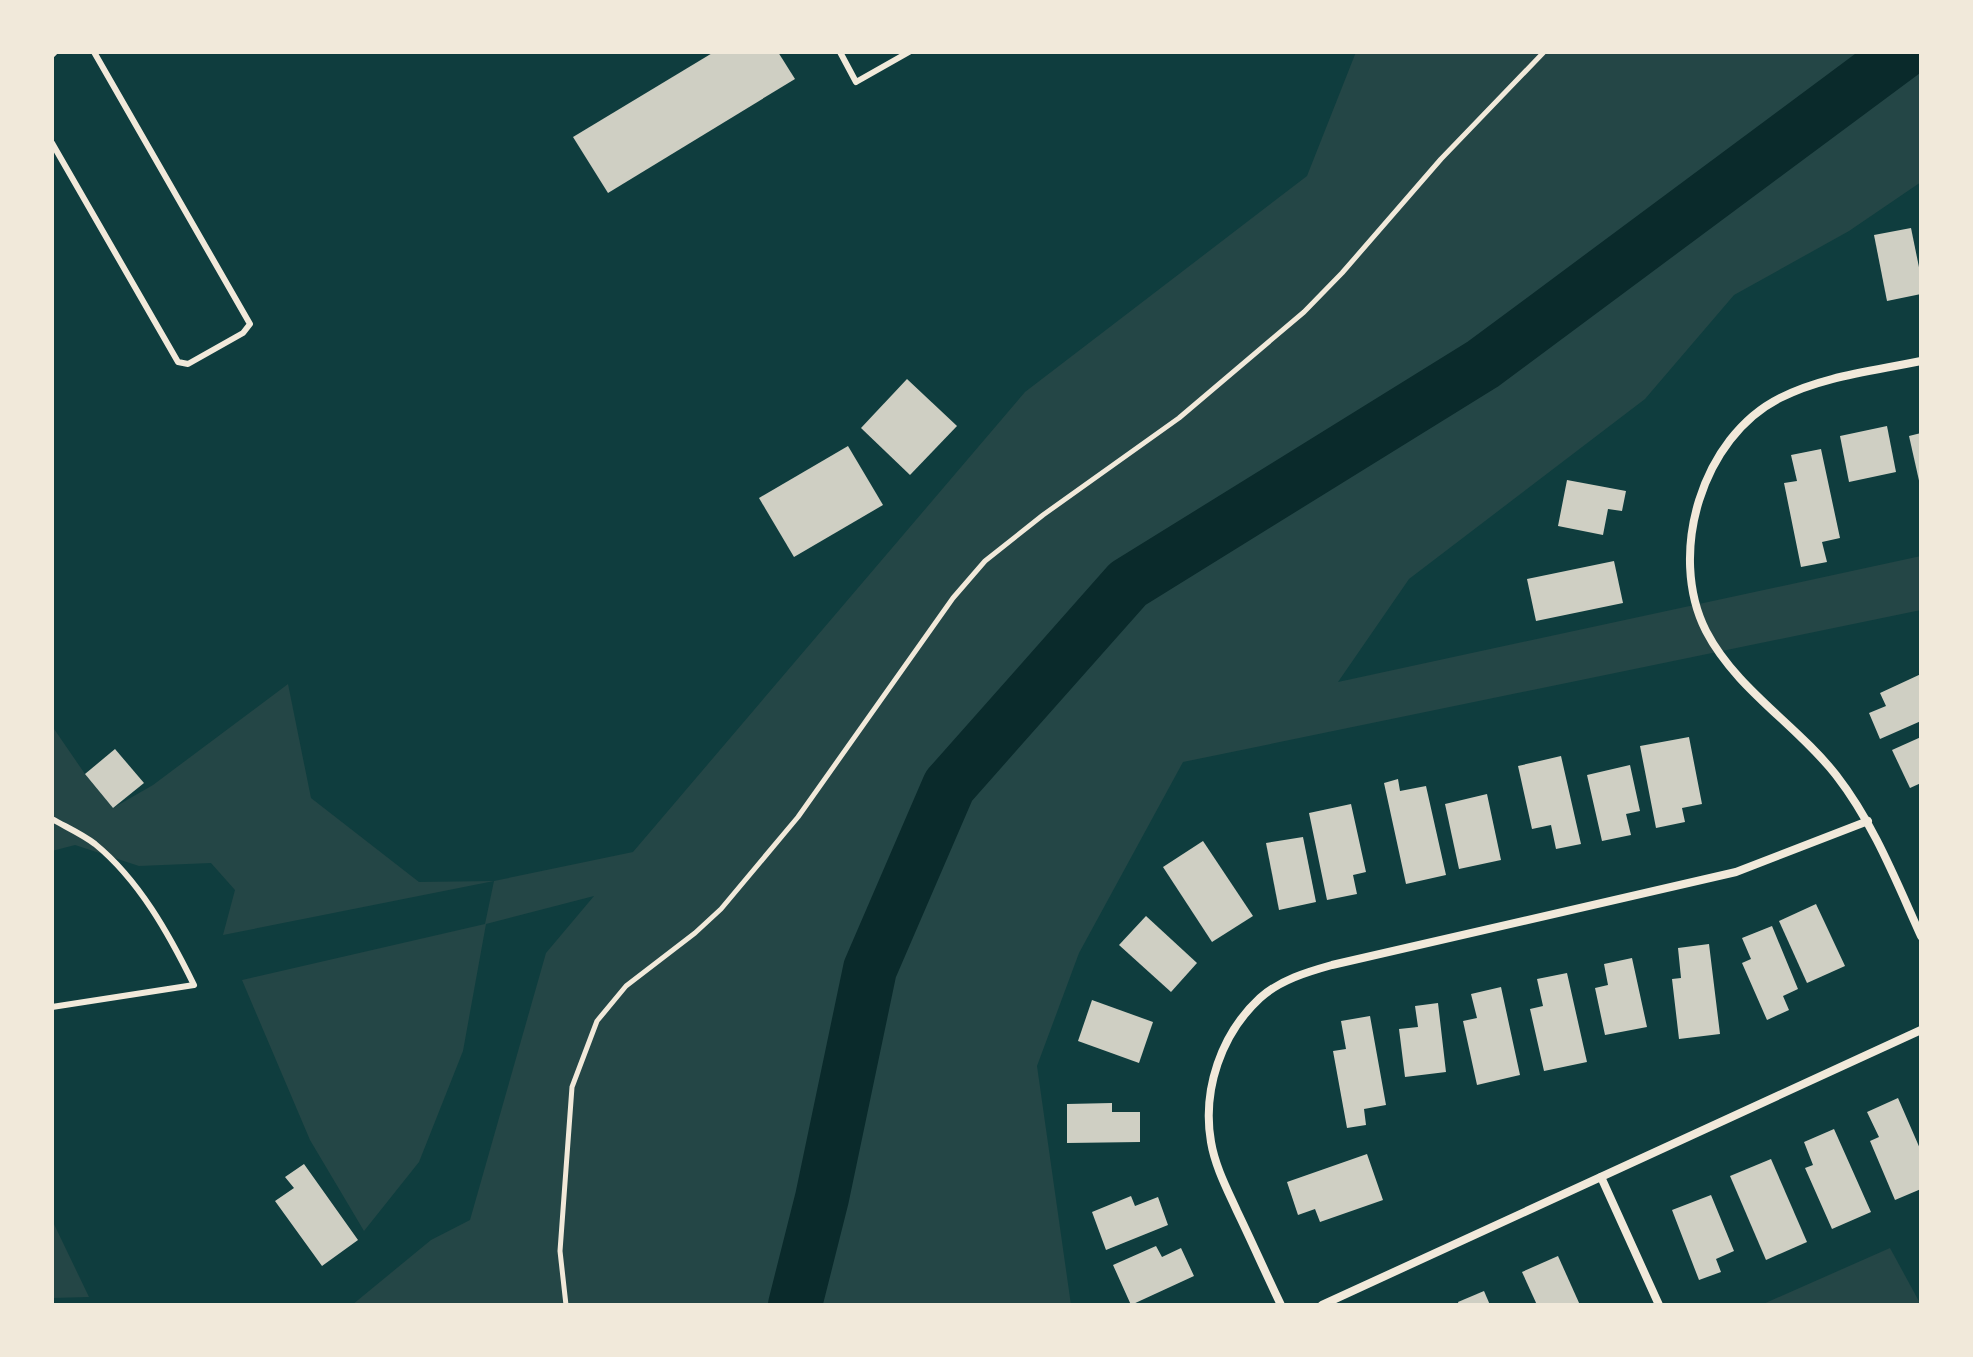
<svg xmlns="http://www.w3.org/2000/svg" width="1973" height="1357" font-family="'Source Sans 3',sans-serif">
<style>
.green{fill:#244646}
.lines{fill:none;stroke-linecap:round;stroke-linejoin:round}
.river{stroke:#0a2a2b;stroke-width:54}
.building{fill:#cfcfc3}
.path{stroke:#f1e9da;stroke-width:5}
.service{stroke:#f1e9da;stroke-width:6}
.minor{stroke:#f1e9da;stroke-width:8}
</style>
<rect width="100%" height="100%" fill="#0f3d3e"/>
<g class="green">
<polygon points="1356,52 1921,52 1921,182 1849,231 1734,295 1645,399 1409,579 1338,682 1921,556 1921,610 1183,762 1079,953 1037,1066 1071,1305 352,1305 431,1240 470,1220 546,953 594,896 486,924 463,1051 419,1162 364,1231 310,1140 242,980 485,924 494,881 223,935 235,890 211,863 139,866 75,845 52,851 52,726 85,774 113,808 153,785 288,684 311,798 419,882 494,881 633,852 1025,392 1307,176"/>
<polygon points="52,1220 89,1297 52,1298"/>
<polygon points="1890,1248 1921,1305 1761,1305"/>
</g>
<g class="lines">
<polyline class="river" points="795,1305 822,1198 870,969 949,786 1128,584 1483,364 1903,52"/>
</g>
<g class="building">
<polygon points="714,52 778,52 795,79 608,193 573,137"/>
<polygon points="1911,228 1921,277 1921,294 1887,301 1874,235"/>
<polygon points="907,379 957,426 910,475 861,428"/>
<polygon points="1887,426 1896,472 1849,482 1840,436"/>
<polygon points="1921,433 1921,485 1920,485 1909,436"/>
<polygon points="848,446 883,505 794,557 759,498"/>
<polygon points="1821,449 1840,538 1822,542 1827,562 1801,567 1784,483 1797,481 1791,455"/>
<polygon points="1567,480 1626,491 1622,511 1608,509 1603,535 1558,526"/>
<polygon points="1614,561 1623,603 1536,621 1527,579"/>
<polygon points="1921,674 1921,721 1880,739 1869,713 1886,706 1880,693"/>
<polygon points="1689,737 1702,804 1682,808 1685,822 1656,828 1640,746"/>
<polygon points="1921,737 1921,783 1910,788 1892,750"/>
<polygon points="115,749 144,783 113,808 85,774"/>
<polygon points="1561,756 1581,844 1556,849 1551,825 1532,829 1518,766"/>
<polygon points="1630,765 1640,811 1626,814 1631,835 1602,841 1587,775"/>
<polygon points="1398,779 1400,791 1426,786 1446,875 1406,884 1384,783"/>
<polygon points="1487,794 1501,860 1459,869 1445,804"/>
<polygon points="1351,804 1366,872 1353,875 1357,894 1327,900 1309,813"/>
<polygon points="1303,837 1316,902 1279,910 1266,843"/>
<polygon points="1203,841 1253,916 1212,942 1163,867"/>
<polygon points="1816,904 1845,966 1807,983 1779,921"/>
<polygon points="1146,916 1197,963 1171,992 1119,945"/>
<polygon points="1772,926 1798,989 1783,996 1789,1010 1767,1020 1742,963 1751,959 1742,938"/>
<polygon points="1709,944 1720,1034 1679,1039 1672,979 1681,978 1678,948"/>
<polygon points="1632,958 1647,1027 1605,1035 1595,988 1608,985 1604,964"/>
<polygon points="1567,973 1587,1062 1544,1071 1530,1009 1543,1006 1537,979"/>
<polygon points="1501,987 1520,1075 1477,1085 1463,1021 1477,1018 1471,994"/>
<polygon points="1092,1000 1153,1022 1139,1063 1078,1041"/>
<polygon points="1438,1003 1446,1072 1405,1077 1399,1029 1418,1027 1415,1006"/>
<polygon points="1370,1016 1386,1105 1364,1109 1366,1125 1347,1128 1333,1051 1346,1049 1341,1021"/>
<polygon points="1898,1098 1921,1151 1921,1189 1895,1200 1870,1141 1879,1137 1867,1112"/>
<polygon points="1112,1103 1112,1112 1140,1112 1140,1142 1067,1143 1067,1104"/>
<polygon points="1834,1129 1871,1212 1832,1229 1805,1168 1813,1165 1804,1142"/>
<polygon points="1367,1154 1383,1200 1320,1222 1315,1209 1298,1215 1287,1182"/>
<polygon points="1771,1159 1807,1242 1766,1260 1730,1176"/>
<polygon points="304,1164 358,1240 322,1266 275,1201 294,1188 285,1177"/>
<polygon points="1711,1195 1734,1251 1716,1259 1721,1272 1699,1280 1672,1210"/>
<polygon points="1131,1196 1135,1206 1158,1197 1168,1225 1106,1250 1092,1212"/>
<polygon points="1156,1246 1162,1257 1181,1248 1194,1276 1131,1305 1113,1265"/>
<polygon points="1558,1256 1580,1305 1537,1305 1522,1272"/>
<polygon points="1484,1291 1490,1305 1459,1305 1458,1302"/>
</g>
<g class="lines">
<polyline class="path" points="566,1305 560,1251 572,1087 597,1021 626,986 695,933 721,909 798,817 953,598 985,561 1043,515 1179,418 1304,312 1342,273 1441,159 1544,52"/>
<g class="service">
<polyline points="840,52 856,82 909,52"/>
<polyline points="52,55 55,52"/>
<polyline points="52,143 178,362 188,364 243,333 250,324 94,52"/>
<path d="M52,819C66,827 82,834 95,844C139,880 169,934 194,985L52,1007"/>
</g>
<g class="minor">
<path d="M1921,361C1874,371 1823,376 1780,398C1702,437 1667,554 1706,631C1736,689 1797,725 1836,775C1874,824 1896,881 1921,936"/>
<polyline points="1601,1177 1659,1305"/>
<path d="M1281,1305C1266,1274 1252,1242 1237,1211C1227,1189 1215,1166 1211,1142C1202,1090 1221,1034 1260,998C1280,980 1307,972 1332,965L1736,872L1868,821"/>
<polyline points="1322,1305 1921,1030"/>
</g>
</g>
<rect width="1973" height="1357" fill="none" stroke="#f1e9da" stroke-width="108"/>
</svg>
